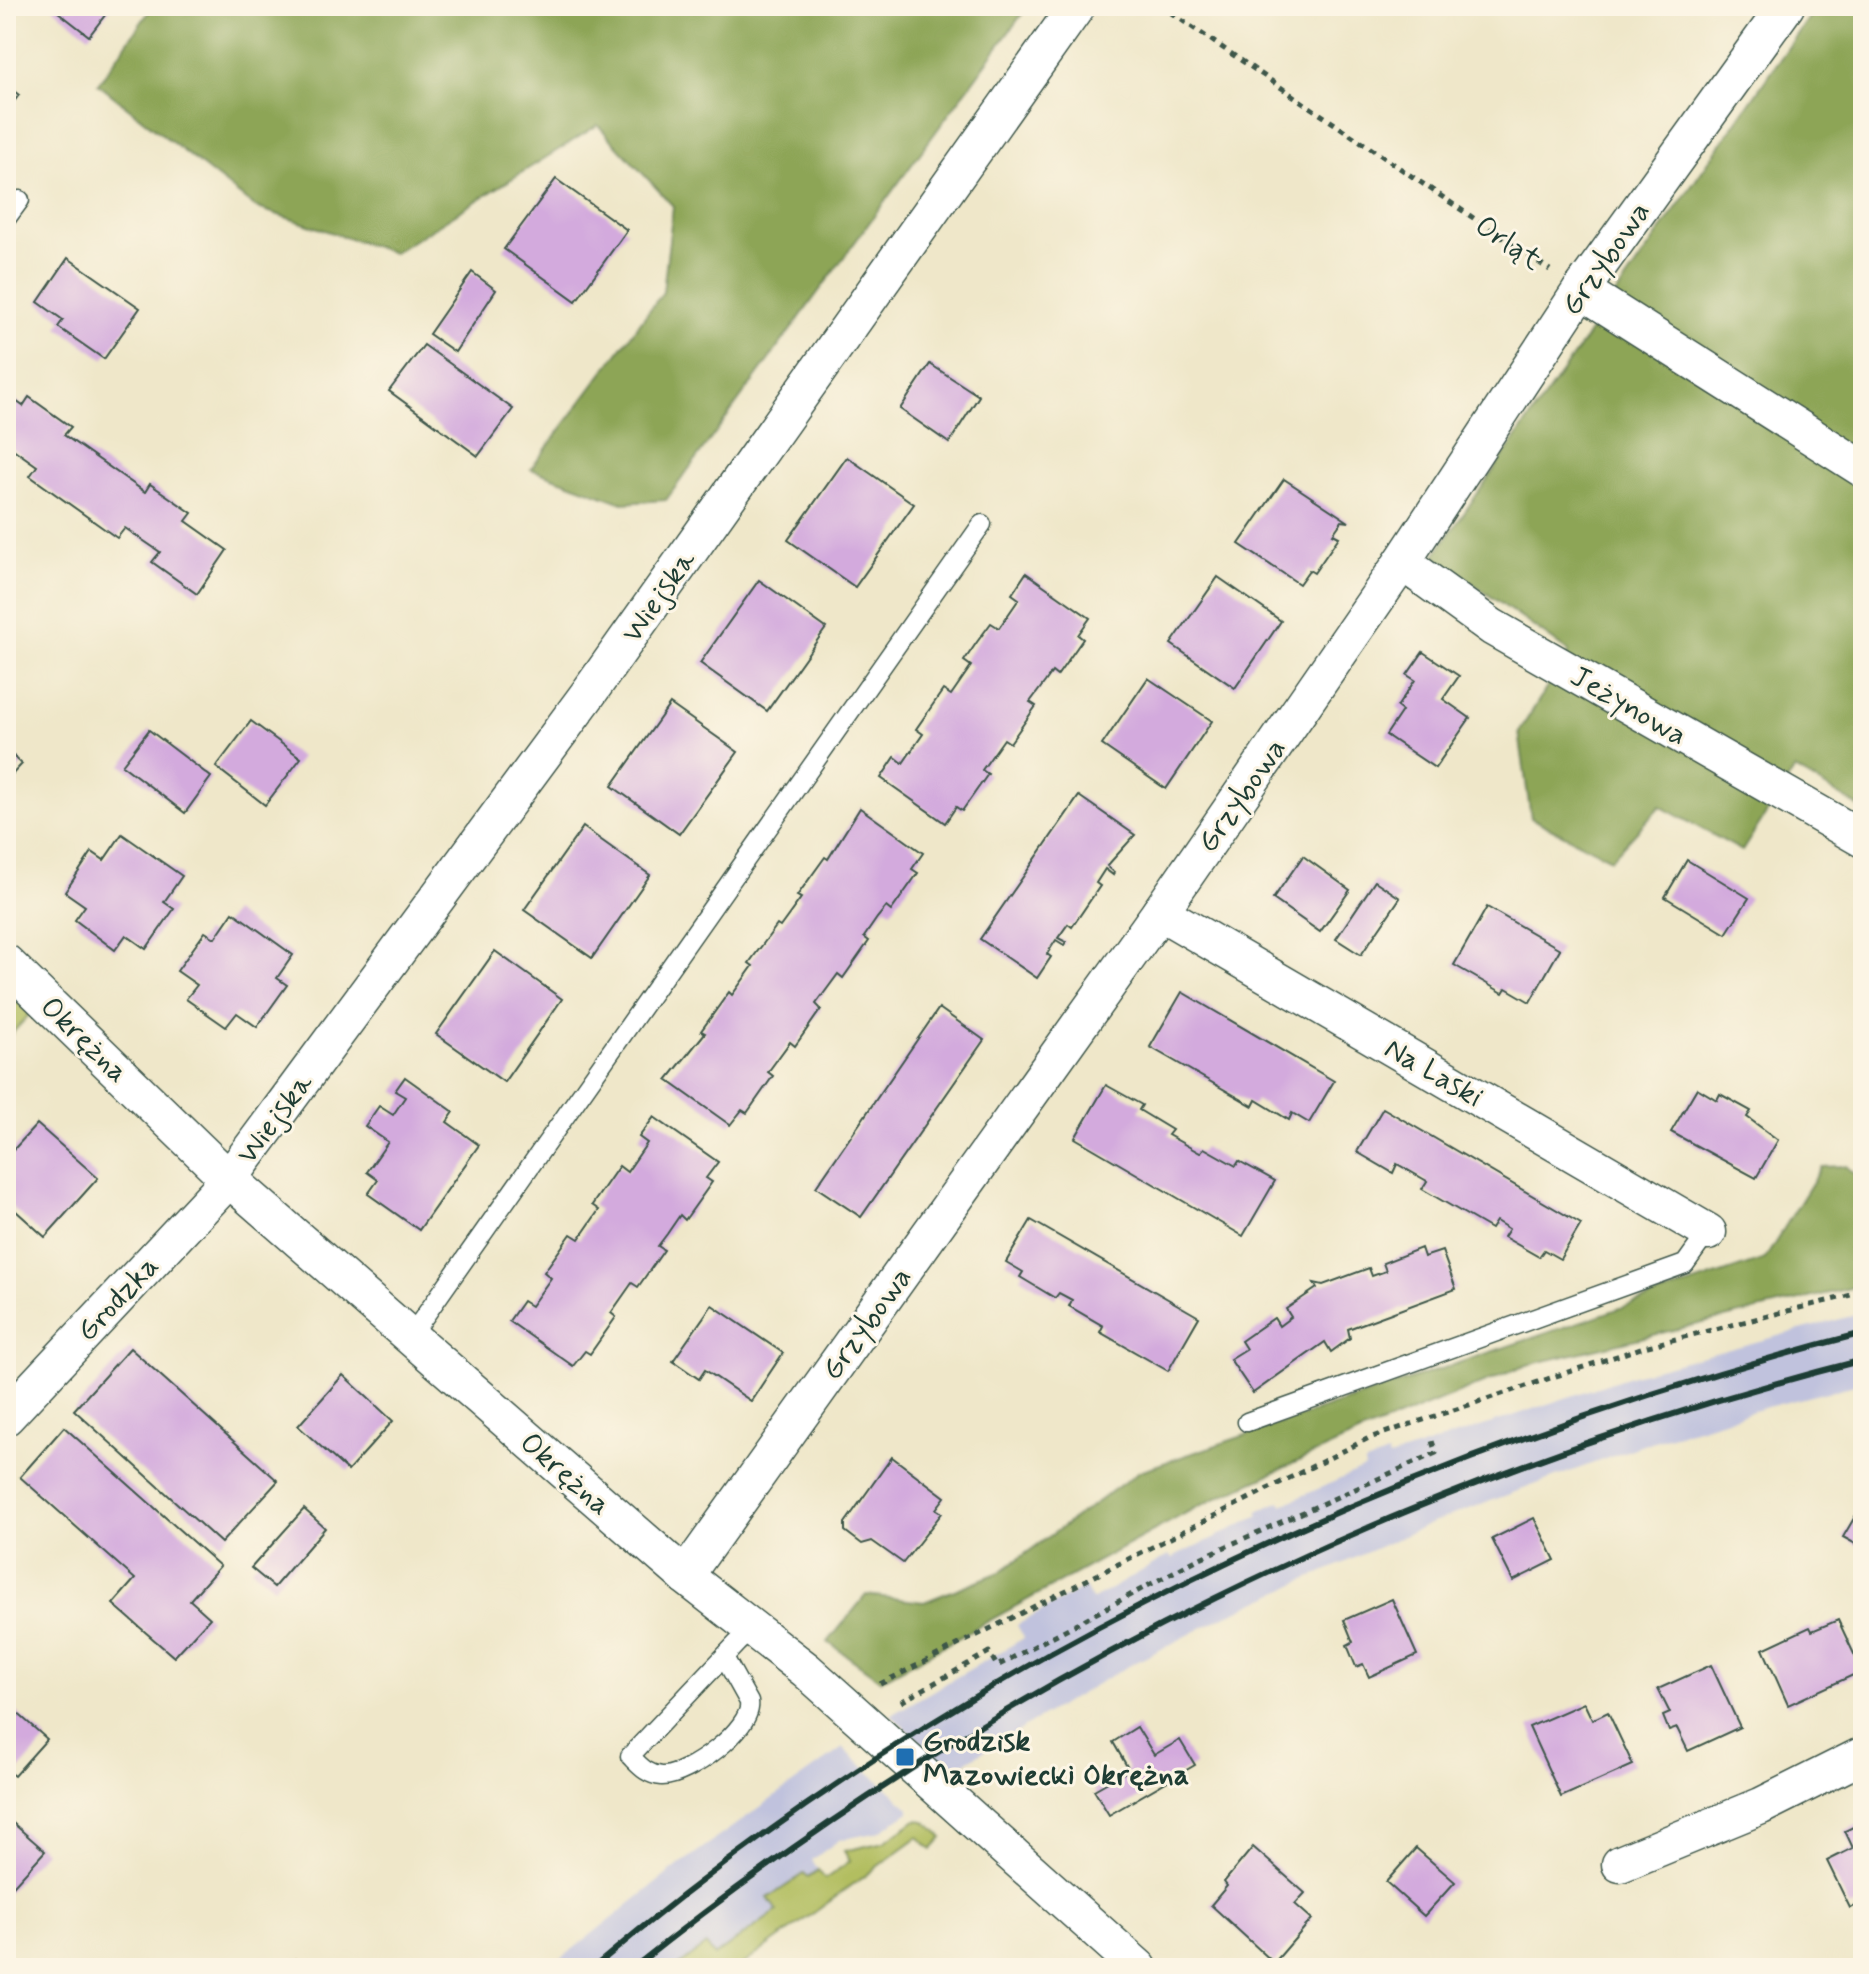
<svg xmlns="http://www.w3.org/2000/svg" width="1869" height="1974" font-family="Mynerve,sans-serif">
<style>
.industrial{fill:#c0c2dd}
.green{fill:#b2be60;stroke:#687e4a;stroke-width:2}
.forest{fill:#8da556;stroke:#567145;stroke-width:2}
.building{fill:#d3aadd}
.lines{fill:none;stroke-linecap:round;stroke-linejoin:round}
.service-casing{stroke:#3e564a;stroke-width:21}
.minor-casing{stroke:#3e564a;stroke-width:39}
.path{stroke:#3e564a;stroke-width:5;stroke-dasharray:6 6;stroke-linecap:butt}
.service{stroke:#fff;stroke-width:18}
.minor{stroke:#fff;stroke-width:36}
.rail{stroke:#1f3d34;stroke-width:6}
.poi-dot{fill:#1f6fb2;stroke:#fcf5e5;stroke-width:3}
.labels{text-anchor:middle;stroke-width:6;stroke-linejoin:round;paint-order:stroke}
.street-label{font-size:30px;fill:#1f3d34;stroke:#fcf5e5}
.poi-label{font-size:30px;font-weight:bold;fill:#1f3d34;stroke:#fcf5e5;text-anchor:start}
</style>
<rect width="100%" height="100%" fill="#fcf5e5"/>
<filter id="ink" filterUnits="userSpaceOnUse"><feTurbulence type="fractalNoise" baseFrequency=".0125" numOctaves="2"/><feDisplacementMap in="SourceGraphic" scale="16" xChannelSelector="R" yChannelSelector="G"/><feConvolveMatrix kernelMatrix="1 2 1 2 8 2 1 2 1" color-interpolation-filters="sRGB"/></filter>
<filter id="wash" filterUnits="userSpaceOnUse"><feTurbulence type="fractalNoise" baseFrequency=".006" numOctaves="4" result="noise"/><feDisplacementMap in="SourceGraphic" scale="32" xChannelSelector="R" yChannelSelector="G"/><feGaussianBlur stdDeviation="1.8" result="paint"/><feColorMatrix in="noise" values="0 0 0 0 0 0 0 0 0 0 0 0 0 0 0 0 0 1.4 0 .05"/><feComposite in="paint" operator="in"/></filter>
<g filter="url(#wash)">
<rect width="100%" height="100%" fill="#efe7c9"/>
<g class="industrial">
<polygon points="1863,1313 1863,1383 1767,1407 1654,1441 1439,1520 1225,1616 1119,1671 952,1770 891,1715 1024,1638 1017,1625 1085,1587 1092,1600 1169,1555 1172,1558 1259,1516 1257,1512 1280,1501 1282,1505 1365,1468 1364,1464 1387,1454 1389,1458 1633,1375"/>
<polygon points="843,1748 909,1808 909,1812 879,1832 839,1840 812,1860 818,1870 807,1878 804,1874 777,1911 714,1956 705,1945 676,1968 549,1968 679,1865"/>
</g>
<g class="green">
<polygon points="6,990 30,1014 6,1040"/>
<polygon points="916,1820 925,1821 943,1837 932,1849 918,1837 738,1968 676,1968 706,1945 714,1956 777,1911 768,1898 804,1874 808,1878 818,1870 825,1879 850,1861 844,1851 884,1842"/>
</g>
<g class="forest">
<polygon points="153,6 1028,6 666,500 623,503 531,469 663,292 673,206 598,125 393,253 255,207 98,84"/>
<polygon points="1817,6 1863,6 1863,809 1795,769 1742,851 1660,806 1611,859 1531,818 1519,732 1569,652 1434,556"/>
<polygon points="1846,1166 1863,1182 1863,1285 1527,1365 1363,1432 1195,1508 881,1680 828,1642 866,1595 924,1602 1000,1572 1140,1471 1765,1259 1822,1167"/>
</g>
<g id="blocks">
<g class="building">
<polygon points="54,6 112,6 89,36 53,8"/>
<polygon points="6,85 19,95 6,112"/>
<polygon points="556,179 627,230 576,301 504,249"/>
<polygon points="68,258 140,308 104,359 58,327 63,320 38,302"/>
<polygon points="472,272 496,290 455,352 429,334"/>
<polygon points="424,345 513,409 478,456 389,391"/>
<polygon points="930,364 979,396 949,443 900,409"/>
<polygon points="6,394 23,406 29,397 71,427 64,435 145,492 150,484 192,513 186,521 227,550 197,594 152,562 160,552 125,528 117,538 30,476 37,466 6,444"/>
<polygon points="847,457 914,504 855,587 788,540"/>
<polygon points="1284,479 1349,522 1342,521 1333,534 1339,537 1314,573 1309,570 1299,584 1239,544"/>
<polygon points="1026,573 1090,618 1078,635 1083,639 1057,676 1052,672 1045,682 1030,702 1036,706 1010,743 1004,739 982,770 988,774 962,811 956,807 945,823 881,778 895,757 903,763 923,734 916,729 943,690 951,695 971,666 964,661 977,642 991,623 999,628 1019,599 1012,594"/>
<polygon points="1218,577 1281,621 1235,688 1171,644"/>
<polygon points="759,580 826,628 767,711 700,663"/>
<polygon points="1423,652 1459,676 1443,699 1470,718 1435,768 1386,735 1402,711 1397,707 1415,680 1407,675"/>
<polygon points="1148,678 1212,721 1166,789 1102,745"/>
<polygon points="670,704 738,752 679,834 612,786"/>
<polygon points="251,721 301,758 265,805 216,767"/>
<polygon points="149,730 211,777 185,813 122,765"/>
<polygon points="6,749 22,764 6,781"/>
<polygon points="1079,796 1135,835 1107,866 1114,872 1113,875 1105,869 1096,883 1100,886 1072,927 1068,924 1058,938 1066,942 1064,945 1056,940 1047,954 1051,957 1037,978 980,939"/>
<polygon points="860,808 923,853 912,869 918,873 891,911 886,907 877,918 864,937 869,941 843,978 838,974 824,993 816,1004 821,1009 795,1046 790,1042 768,1072 773,1076 747,1113 742,1110 730,1125 667,1080 705,1033 701,1031 729,992 732,995 753,966 749,963 777,925 780,927 801,898 797,896 825,857 828,859"/>
<polygon points="583,827 650,875 592,958 524,910"/>
<polygon points="122,834 182,876 164,902 174,909 146,949 126,935 115,950 75,920 85,906 65,892 92,852 104,860"/>
<polygon points="1303,856 1350,890 1320,932 1273,899"/>
<polygon points="1687,860 1749,898 1726,934 1665,897"/>
<polygon points="1375,881 1400,898 1361,955 1336,939"/>
<polygon points="1487,907 1560,949 1530,1002 1506,988 1503,993 1454,965"/>
<polygon points="233,912 293,955 277,978 287,985 257,1027 237,1013 226,1027 186,999 197,985 177,971 205,932 215,938"/>
<polygon points="495,951 562,999 504,1082 436,1034"/>
<polygon points="1182,992 1334,1081 1309,1123 1292,1113 1289,1120 1256,1100 1253,1106 1150,1047"/>
<polygon points="939,1008 984,1040 861,1217 816,1187"/>
<polygon points="405,1077 454,1112 447,1122 479,1145 419,1230 368,1194 378,1180 367,1172 388,1142 365,1126 379,1106 393,1115 405,1097 395,1091"/>
<polygon points="1106,1085 1142,1105 1139,1110 1172,1130 1168,1135 1200,1153 1204,1148 1236,1166 1239,1161 1275,1181 1243,1236 1075,1138"/>
<polygon points="1697,1088 1717,1100 1720,1094 1751,1111 1747,1117 1778,1140 1756,1178 1671,1132"/>
<polygon points="1383,1108 1581,1224 1560,1259 1544,1250 1539,1257 1504,1237 1509,1229 1496,1221 1491,1229 1422,1189 1427,1181 1397,1164 1393,1173 1357,1152"/>
<polygon points="654,1117 718,1162 706,1178 712,1182 685,1220 680,1215 667,1234 658,1246 664,1250 638,1287 632,1283 611,1313 616,1317 590,1354 585,1351 573,1366 509,1321 523,1301 531,1306 551,1278 544,1272 571,1234 579,1239 599,1210 592,1205 619,1166 627,1172 647,1143 639,1137"/>
<polygon points="37,1124 98,1178 45,1237 6,1202 6,1158"/>
<polygon points="1031,1220 1199,1317 1168,1371 1100,1332 1103,1326 1069,1306 1072,1300 1059,1293 1055,1298 1020,1277 1023,1272 1006,1262"/>
<polygon points="1421,1248 1424,1257 1442,1251 1456,1289 1348,1329 1350,1338 1331,1352 1325,1342 1253,1393 1230,1359 1246,1349 1241,1341 1274,1318 1279,1326 1291,1317 1286,1309 1317,1288 1314,1283 1323,1285 1369,1268 1372,1276 1386,1271 1383,1263"/>
<polygon points="712,1305 783,1353 751,1401 705,1370 699,1379 673,1361"/>
<polygon points="130,1348 278,1481 221,1543 74,1410"/>
<polygon points="343,1375 393,1421 348,1471 298,1426"/>
<polygon points="64,1427 220,1566 190,1600 210,1618 174,1657 113,1604 135,1579 20,1477"/>
<polygon points="892,1457 945,1497 936,1509 942,1513 903,1563 872,1541 862,1544 845,1531 845,1523"/>
<polygon points="1863,1503 1863,1548 1843,1537"/>
<polygon points="304,1509 325,1528 274,1587 251,1568"/>
<polygon points="1534,1518 1555,1560 1513,1581 1492,1539"/>
<polygon points="1392,1599 1417,1655 1369,1677 1363,1664 1356,1667 1354,1662 1347,1645 1353,1642 1344,1620"/>
<polygon points="1838,1620 1862,1671 1788,1705 1763,1649 1810,1627 1812,1631"/>
<polygon points="1711,1665 1740,1727 1688,1751 1677,1728 1669,1731 1663,1716 1670,1713 1658,1689"/>
<polygon points="6,1703 47,1739 14,1776 6,1770"/>
<polygon points="1584,1703 1592,1720 1608,1712 1633,1765 1561,1797 1529,1727"/>
<polygon points="1137,1727 1154,1755 1180,1740 1195,1765 1109,1815 1094,1790 1129,1770 1113,1742"/>
<polygon points="6,1817 45,1851 6,1894"/>
<polygon points="1863,1822 1863,1902 1850,1908 1827,1861 1853,1848 1845,1831"/>
<polygon points="1253,1847 1305,1893 1295,1904 1312,1919 1274,1963 1211,1905 1227,1886 1224,1882"/>
<polygon points="1416,1848 1455,1882 1424,1916 1386,1882"/>
<polygon points="295,1959 304,1968 285,1968"/>
</g>
</g>
</g>
<g filter="url(#ink)">
<use href="#blocks" fill-opacity="0" stroke="#3e564a" stroke-width="2"/>
<g class="lines">
<defs>
<g id="service">
<polyline points="6,219 20,200"/>
<polyline points="410,1337 982,524"/>
<polyline points="1247,1422 1685,1264 1708,1232"/>
<path d="M724,1657L749,1702C754,1728 687,1777 662,1776C647,1775 640,1766 630,1756L737,1643L752,1629"/>
</g>
<g id="minor">
<polyline points="1581,290 1863,469"/>
<polyline points="1402,562 1492,627 1863,839"/>
<polyline points="1160,912 1708,1232"/>
<polyline points="6,963 229,1179 685,1576 806,1670 1139,1968"/>
<polyline points="6,1417 229,1179 588,694 1077,6"/>
<polyline points="685,1576 1160,912 1402,562 1581,290 1786,6"/>
<polyline points="1620,1864 1761,1806 1863,1755"/>
</g>
</defs>
<use href="#service" class="service-casing"/>
<use href="#minor" class="minor-casing"/>
<g class="path">
<polyline points="1161,6 1550,270"/>
<polyline points="880,1684 1369,1438 1644,1347 1863,1292"/>
<polyline points="901,1702 989,1652 997,1666 1198,1559 1436,1453 1432,1441"/>
</g>
<use href="#service" class="service"/>
<use href="#minor" class="minor"/>
<g class="rail">
<path d="M593,1968C958,1659 1402,1452 1863,1333"/>
<path d="M633,1968C995,1678 1414,1474 1863,1360"/>
</g>
</g>
</g>
<rect class="poi-dot" x="895" y="1747" width="20" height="20" rx="4"/>
<g class="labels">
<g class="street-label">
<text transform="translate(1509 242) rotate(34)" y="10">Orląt</text>
<text transform="translate(1605 258) rotate(-55)" y="10">Grzybowa</text>
<text transform="translate(658 596) rotate(-55)" y="10">Wiejska</text>
<text transform="translate(1629 705) rotate(30)" y="10">Jeżynowa</text>
<text transform="translate(1241 795) rotate(-55)" y="10">Grzybowa</text>
<text transform="translate(85 1039) rotate(44)" y="10">Okrężna</text>
<text transform="translate(1434 1072) rotate(30)" y="10">Na Laski</text>
<text transform="translate(274 1118) rotate(-53)" y="10">Wiejska</text>
<text transform="translate(117 1298) rotate(-47)" y="10">Grodzka</text>
<text transform="translate(866 1323) rotate(-54)" y="10">Grzybowa</text>
<text transform="translate(566 1473) rotate(41)" y="10">Okrężna</text>
</g>
<g class="poi-label">
<text x="923" y="1750">Grodzisk<tspan x="923" dy="34">Mazowiecki Okrężna</tspan></text>
</g>
</g>
<rect width="1869" height="1974" fill="none" stroke="#fcf5e5" stroke-width="32"/>
</svg>
